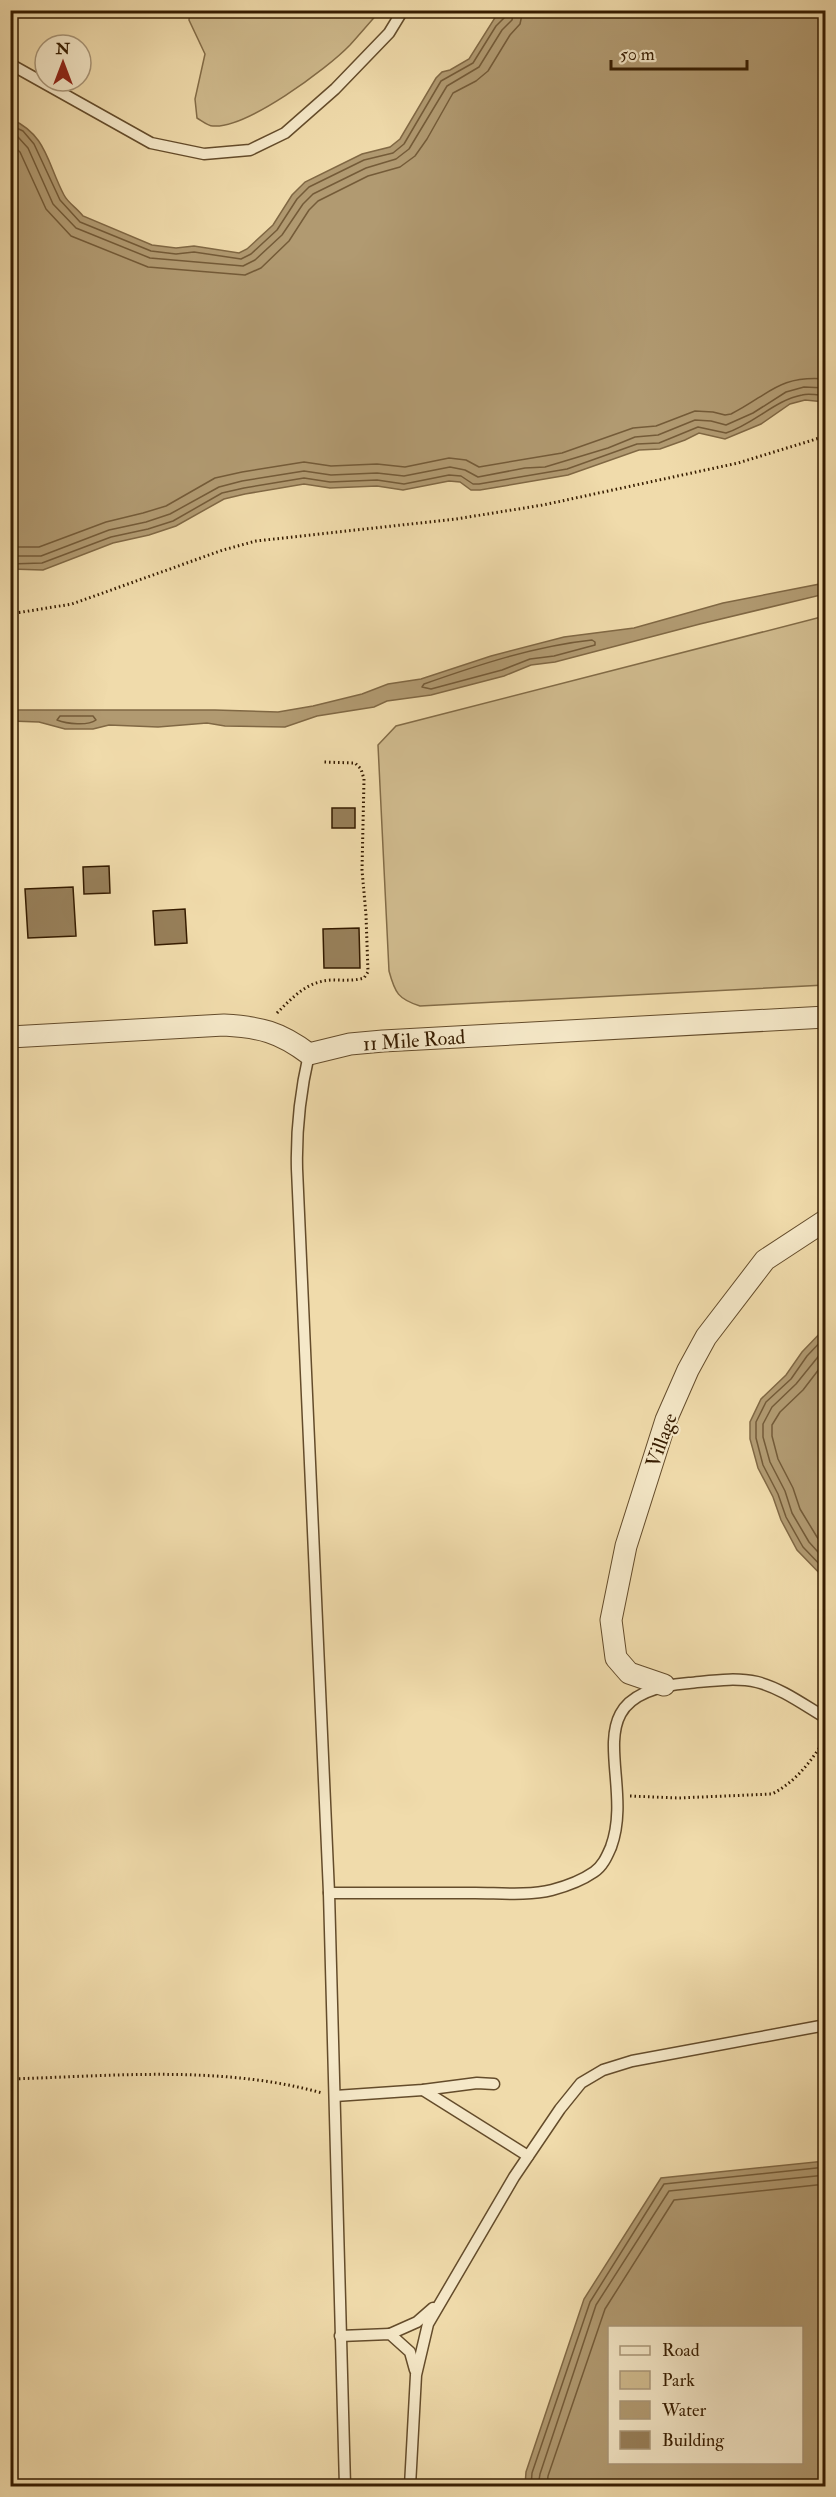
<svg xmlns="http://www.w3.org/2000/svg" width="836" height="2497" font-family="'IM FELL Double Pica',serif">
<style>
.green{fill:#d0bb8e;stroke:#836c47;stroke-width:1.5}
.water{fill:#b19a71;stroke:#806844;stroke-width:1.5;fill-rule:evenodd}
.lines{fill:none;stroke-linecap:round;stroke-linejoin:round}
.shore{stroke:#745b38;stroke-width:1.5}
.building{fill:#977f59;stroke:#361c00;stroke-width:1.5}
.service-casing{stroke:#644c2b;stroke-width:13}
.minor-casing{stroke:#644c2b;stroke-width:23}
.path{stroke:#361c00;stroke-width:3;stroke-dasharray:1.5 3;stroke-linecap:butt}
.service{stroke:#f5e8c8;stroke-width:10}
.minor{stroke:#f5e8c8;stroke-width:21}
.labels{text-anchor:middle;stroke-width:4.5;stroke-linejoin:round;paint-order:stroke}
.street-label{font-size:20px;fill:#361c00;stroke:#f5e8c8}
</style>
<rect width="100%" height="100%" fill="#f0dbab"/>
<filter id="stains"><feTurbulence type="fractalNoise" baseFrequency=".00333" numOctaves="4"/><feColorMatrix values="0 0 0 0 .2 0 0 0 0 .09 0 0 0 0 .02 0 0 0 .5 -.17"/></filter>
<radialGradient id="worn" r=".72"><stop offset=".6" stop-color="#630" stop-opacity="0"/><stop offset="1" stop-color="#630" stop-opacity=".3"/></radialGradient>
<g class="green">
<path d="M190,11V10L380,11C370,22 360,34 350,45C327,69 246,129 213,126C208,126 202,121 197,118L195,99L205,54L189,20Z"/>
<path d="M825,616V985L420,1006C398,999 395,993 389,971L378,745L396,726Z"/>
</g>
<g class="water">
<path d="M505,11H825V402L805,400L790,404L761,424L725,439L699,433L685,440L660,449L639,450L568,475L480,490H471L460,482L449,481L403,490L377,486L330,488L304,484L245,494L224,499L176,526L149,535L113,543L43,570L11,569V119C47,135 47,163 64,195C68,203 77,208 83,216L152,245L176,248L194,246L239,253L247,249L273,225L292,195L305,182L362,154L390,147L400,139L436,78L442,72L450,70L469,59L496,16Z"/>
<polygon points="825,583 825,594 700,624 555,662 531,665 504,676 431,695 387,701 374,707 317,716 285,727 225,726 207,723 158,727 109,725 93,729 65,729 39,722 11,721 11,710 215,710 278,712 313,706 362,694 388,684 421,679 491,656 564,637 634,628 723,603"/>
<polygon points="825,1328 825,1579 797,1550 781,1520 773,1497 758,1468 750,1439 750,1422 761,1399 786,1375 802,1352"/>
<path d="M825,2161V2486H525L526,2472L584,2299L661,2178ZM610,2328H802V2462H610Z"/>
</g>
<g class="lines">
<g class="shore">
<polyline points="10,125 23,131 34,144 60,200 80,222 151,251 176,254 194,252 241,259 251,254 277,230 297,199 309,187 364,160 393,153 404,144 441,81 473,63 496,26 506,16 507,10"/>
<polyline points="10,133 18,137 28,148 53,204 76,228 150,258 243,266 255,260 282,235 303,204 313,194 366,168 396,159 409,149 447,86 479,67 502,30 512,20 514,10"/>
<polyline points="10,143 20,152 46,209 71,236 148,267 245,275 261,268 289,241 309,210 318,201 368,176 400,167 415,156 427,139 453,93 476,81 488,71 510,35 520,24 523,10"/>
<path d="M10,547H39L106,522L143,513L166,506L215,478L242,472L304,462L331,466L377,464L405,467L449,458L466,460L479,467L562,453L633,428L656,426L695,411L713,412L725,415L731,414C769,395 778,375 826,379"/>
<polyline points="10,556 41,556 109,530 146,522 170,514 219,487 242,481 304,471 331,475 377,473 404,476 450,467 465,470 478,477 525,468 545,467 608,448 635,437 658,435 695,420 711,421 726,425 753,413 786,392 804,387 826,388"/>
<path d="M10,564L42,563L111,537L148,529L173,521L222,493L244,488L304,478L330,482L377,480L404,484L449,475L461,476L473,484H479L567,469L637,444L659,443L698,427L726,433C754,424 775,400 802,395C809,393 818,395 826,396"/>
<path d="M592,640L595,642V645L554,656L530,659L502,670L431,689L422,687L424,684C478,665 535,646 592,640Z"/>
<path d="M60,716H93L96,720C88,726 67,724 57,720Z"/>
<polyline points="826,1336 807,1356 791,1379 766,1402 756,1422 756,1438 763,1465 778,1494 786,1517 803,1547 826,1571"/>
<polyline points="826,1347 796,1384 772,1407 763,1424 763,1437 770,1462 785,1491 792,1513 809,1542 826,1561"/>
<polyline points="826,1360 803,1390 780,1412 772,1425 772,1436 778,1459 793,1488 800,1509 817,1537 826,1548"/>
<polyline points="531,2486 532,2473 590,2302 664,2184 826,2167"/>
<polyline points="538,2486 540,2474 596,2305 669,2191 826,2175"/>
<polyline points="547,2486 548,2476 605,2309 674,2200 826,2184"/>
</g>
</g>
<g class="building">
<rect x="332" y="808" width="23" height="20"/>
<polygon points="109,866 110,893 84,894 83,867"/>
<polygon points="73,887 76,936 28,938 25,889"/>
<polygon points="185,909 187,943 155,945 153,911"/>
<polygon points="359,928 360,968 324,968 323,929"/>
</g>
<g class="lines">
<defs>
<g id="service">
<polyline points="10,64 151,143 204,154 250,150 285,133 335,89 389,33 403,10"/>
<path d="M309,1054C300,1093 296,1129 297,1169L329,1893L345,2486"/>
<path d="M329,1893C378,1893 426,1893 475,1893C499,1893 528,1896 552,1890C567,1886 581,1881 594,1872C603,1866 607,1856 611,1847C637,1776 567,1693 689,1683C711,1681 735,1677 757,1682C781,1688 804,1705 826,1718"/>
<polyline points="423,2090 528,2156"/>
<polyline points="335,2096 423,2090 477,2083 494,2084"/>
<polyline points="390,2334 417,2322 433,2308"/>
<polyline points="340,2336 390,2334 410,2352 415,2370"/>
<polyline points="410,2486 416,2375 428,2324 514,2177 560,2109 581,2083 603,2070 632,2061 826,2025"/>
</g>
<g id="minor">
<path d="M10,1037L224,1025C260,1027 280,1032 309,1054L350,1044L383,1041L826,1017"/>
<polyline points="664,1685 629,1673 616,1658 611,1620 626,1546 666,1420 688,1370 706,1337 765,1260 826,1220"/>
</g>
</defs>
<use href="#service" class="service-casing"/>
<use href="#minor" class="minor-casing"/>
<g class="path">
<polyline points="10,614 72,604 223,550 256,541 456,519 543,505 738,463 826,436"/>
<path d="M277,1013C293,997 307,981 332,980C343,980 354,981 364,978L368,972L366,915L362,870L364,779L361,769L355,763L322,762"/>
<path d="M630,1796L678,1798L772,1794C797,1781 811,1761 826,1738"/>
<path d="M10,2079C113,2076 222,2065 322,2093"/>
</g>
<use href="#service" class="service"/>
<use href="#minor" class="minor"/>
</g>
<g class="labels">
<g class="street-label">
<text transform="translate(414 1040) rotate(-4)" y="7">11 Mile Road</text>
<text transform="translate(661 1440) rotate(-70)" y="7">Village</text>
</g>
</g>
<rect width="836" height="2497" fill="none" stroke="#f0dbab" stroke-width="36"/>
<rect x="12" y="12" width="812" height="2473" fill="none" stroke="#361c00" stroke-width="3"/>
<rect x="18" y="18" width="800" height="2461" fill="none" stroke="#361c00" stroke-width="1.5"/>
<rect x="608" y="2326" width="195" height="138" fill="#f5e8c8" stroke="#a99678" stroke-width="1.5"/>
<rect x="620" y="2346" width="30" height="9" fill="#f5e8c8" stroke="#a99678" stroke-width="1.5"/>
<text x="662" y="2356" font-size="18" fill="#361c00">Road</text>
<rect x="620" y="2371" width="30" height="18" fill="#d0bb8e" stroke="#a99678" stroke-width="1.5"/>
<text x="662" y="2386" font-size="18" fill="#361c00">Park</text>
<rect x="620" y="2401" width="30" height="18" fill="#b19a71" stroke="#a99678" stroke-width="1.5"/>
<text x="662" y="2416" font-size="18" fill="#361c00">Water</text>
<rect x="620" y="2431" width="30" height="18" fill="#977f59" stroke="#a99678" stroke-width="1.5"/>
<text x="662" y="2446" font-size="18" fill="#361c00">Building</text>
<g transform="translate(63 63)"><circle r="28" fill="#f5e8c8" stroke="#a99678" stroke-width="1.5"/>
<path d="M0-4.5L10 22L0 15L-10 22Z" fill="#8f2418"/>
<text y="-9" font-size="16" font-weight="bold" text-anchor="middle" fill="#361c00">N</text>
</g>
<path d="M611 60v9h136v-9" fill="none" stroke="#361c00" stroke-width="3"/>
<text x="620" y="60" font-size="18" fill="#361c00" stroke="#f5e8c8" stroke-width="4.5" paint-order="stroke">50 m</text>
<rect width="100%" height="100%" filter="url(#stains)"/>
<rect width="100%" height="100%" fill="url(#worn)"/>
</svg>
